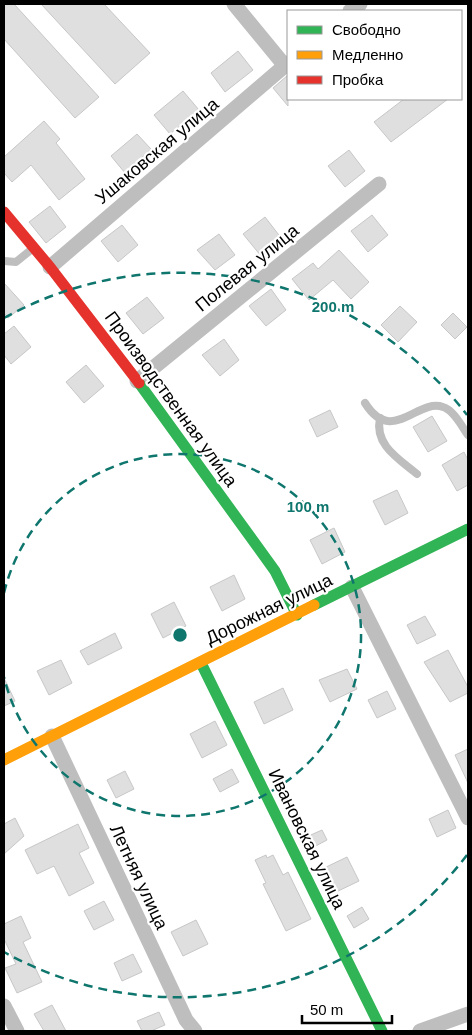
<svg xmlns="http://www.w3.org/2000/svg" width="472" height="1035" font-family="Arial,sans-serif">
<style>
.building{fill:#dfdfdf;stroke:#c7c7c7}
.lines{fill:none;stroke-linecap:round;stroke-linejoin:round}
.lane{stroke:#bebebe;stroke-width:8}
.street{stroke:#bebebe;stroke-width:15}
.fast{stroke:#30b455;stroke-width:11}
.slow{stroke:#ff9f0a;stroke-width:11}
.jam{stroke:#e5322d;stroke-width:11}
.ring{fill:none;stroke:#0f766e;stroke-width:2.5;stroke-dasharray:9 6}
.labels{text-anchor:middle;stroke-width:4.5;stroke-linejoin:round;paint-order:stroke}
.street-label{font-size:18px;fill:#000;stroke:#fff}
.centre{fill:#0f766e;stroke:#fff;stroke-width:2.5}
.ring-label{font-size:15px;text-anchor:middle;font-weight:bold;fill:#0f766e;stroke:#fff;stroke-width:4.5;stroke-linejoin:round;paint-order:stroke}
</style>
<rect width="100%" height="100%" fill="#fff"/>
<g class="building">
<polygon points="4,4 14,4 99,97 75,118 4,39"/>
<polygon points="41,4 104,4 150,53 115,84"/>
<polygon points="238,51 253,70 225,92 211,73"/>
<polygon points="288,75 288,106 273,88"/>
<polygon points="183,91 199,110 170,134 154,115"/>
<polygon points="404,99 448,99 391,142 374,122"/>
<polygon points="44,121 60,139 56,143 85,179 59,200 31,165 12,182 4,173 4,157"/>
<polygon points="137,134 151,149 125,173 111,156"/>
<polygon points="349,150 365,171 345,187 328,166"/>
<polygon points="50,206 66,227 46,243 29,222"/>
<polygon points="372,215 388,235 368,252 351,231"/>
<polygon points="265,217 282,239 261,256 243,234"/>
<polygon points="122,225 138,245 118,262 101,241"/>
<polygon points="219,234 235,255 215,270 197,250"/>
<polygon points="339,250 369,282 351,299 333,280 309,300 292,279 313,263 318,269"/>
<polygon points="4,283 24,305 8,318 4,313"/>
<polygon points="271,289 286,310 266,326 249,306"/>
<polygon points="147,297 164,318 143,334 126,313"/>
<polygon points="400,306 417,322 398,342 381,325"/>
<polygon points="453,313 467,327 455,339 441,325"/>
<polygon points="14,326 31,347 11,364 4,355 4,334"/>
<polygon points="224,339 239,360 220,376 202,355"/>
<polygon points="86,365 104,386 84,403 66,382"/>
<polygon points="330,410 338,427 317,437 309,420"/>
<polygon points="432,416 447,441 428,452 413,427"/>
<polygon points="464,452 468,460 468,485 457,491 442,465"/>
<polygon points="397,490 408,513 385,525 373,501"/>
<polygon points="334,528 345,552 322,564 310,540"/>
<polygon points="234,575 245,599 222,611 210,587"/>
<polygon points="174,602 186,626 163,638 151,614"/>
<polygon points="425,616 436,635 417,644 407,625"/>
<polygon points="115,633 122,648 88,665 80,651"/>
<polygon points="448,650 468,687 468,693 450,702 424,662"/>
<polygon points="61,660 72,683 49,695 37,671"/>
<polygon points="347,669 357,689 330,702 319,680"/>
<polygon points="4,678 15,701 4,706"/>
<polygon points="283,688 293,710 264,724 254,702"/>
<polygon points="387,691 396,709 377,718 368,700"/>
<polygon points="215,721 227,745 202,758 190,734"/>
<polygon points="468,749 468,783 455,755"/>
<polygon points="232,769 239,782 220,792 213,779"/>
<polygon points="125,771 134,789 116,798 107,780"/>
<polygon points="448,810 456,828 437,837 429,819"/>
<polygon points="15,818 24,836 4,854 4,824"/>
<polygon points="78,824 89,848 79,853 94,883 69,896 54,866 37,874 25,850"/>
<polygon points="322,830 327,840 310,849 304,838"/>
<polygon points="266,855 267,858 273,855 283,875 288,872 311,919 286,931 263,884 266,883 255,860"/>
<polygon points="347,857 359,881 334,893 322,869"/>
<polygon points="104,901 114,920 94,930 84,911"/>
<polygon points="362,907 369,919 354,928 347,916"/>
<polygon points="21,916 31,938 23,942 42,982 17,993 5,968 16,964 4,939 4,924"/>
<polygon points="196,920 208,944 183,956 171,932"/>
<polygon points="133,954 142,972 122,981 114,963"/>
<polygon points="52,1005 66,1031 44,1031 34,1014"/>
<polygon points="159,1012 165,1025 151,1031 142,1031 137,1021"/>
</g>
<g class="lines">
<g class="lane">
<polyline points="4,261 16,262 32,249"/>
<path d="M365,403C392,446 417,398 443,407C454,410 462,427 468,435"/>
<path d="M380,418C374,445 399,459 417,474"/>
</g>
<g class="street">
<polyline points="234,4 285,66"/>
<polyline points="350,11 360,4"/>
<polyline points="50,267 288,63"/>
<polyline points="137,381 379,184"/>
<polyline points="352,587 468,818"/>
<polyline points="52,736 186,1020 195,1031"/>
<polyline points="4,1006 17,1031"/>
<polyline points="420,1031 468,1014"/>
</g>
<g class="fast">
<polyline points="139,383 275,571 297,615"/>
<polyline points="314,605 468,529"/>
<polyline points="201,663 382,1031"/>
</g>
<polyline class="slow" points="4,760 314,605"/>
<polyline class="jam" points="4,212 50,267 139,383"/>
</g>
<g class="ring">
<path d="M4 593A181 181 0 1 1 4 677"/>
<path d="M467 855A362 362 0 0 1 4 952M4 318A362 362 0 0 1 467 415"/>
</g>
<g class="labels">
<g class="street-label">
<text transform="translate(157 151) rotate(-40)" y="6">Ушаковская улица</text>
<text transform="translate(247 268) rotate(-39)" y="6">Полевая улица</text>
<text transform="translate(171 399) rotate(54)" y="6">Производственная улица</text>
<text transform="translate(269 609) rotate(-26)" y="6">Дорожная улица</text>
<text transform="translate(307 839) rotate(64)" y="6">Ивановская улица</text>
<text transform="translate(139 877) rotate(65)" y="6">Летняя улица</text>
</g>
</g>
<circle cx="180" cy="635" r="8" class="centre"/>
<g class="ring-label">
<text x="333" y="312">200 m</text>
<text x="308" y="512">100 m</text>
</g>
<rect width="472" height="1035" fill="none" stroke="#000000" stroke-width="10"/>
<rect x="287" y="10" width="175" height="90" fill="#ffffff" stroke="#999999"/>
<rect x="297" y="26" width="25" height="8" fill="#30b455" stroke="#999999"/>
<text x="332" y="35" font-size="15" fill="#000000">Свободно</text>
<rect x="297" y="51" width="25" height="8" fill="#ff9f0a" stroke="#999999"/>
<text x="332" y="60" font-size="15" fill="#000000">Медленно</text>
<rect x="297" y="76" width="25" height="8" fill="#e5322d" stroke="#999999"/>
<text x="332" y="85" font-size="15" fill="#000000">Пробка</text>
<path d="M302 1015v8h90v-8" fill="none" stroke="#000000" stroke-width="2.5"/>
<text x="310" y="1015" font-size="15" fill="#000000" stroke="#ffffff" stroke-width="4" paint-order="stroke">50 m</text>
</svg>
